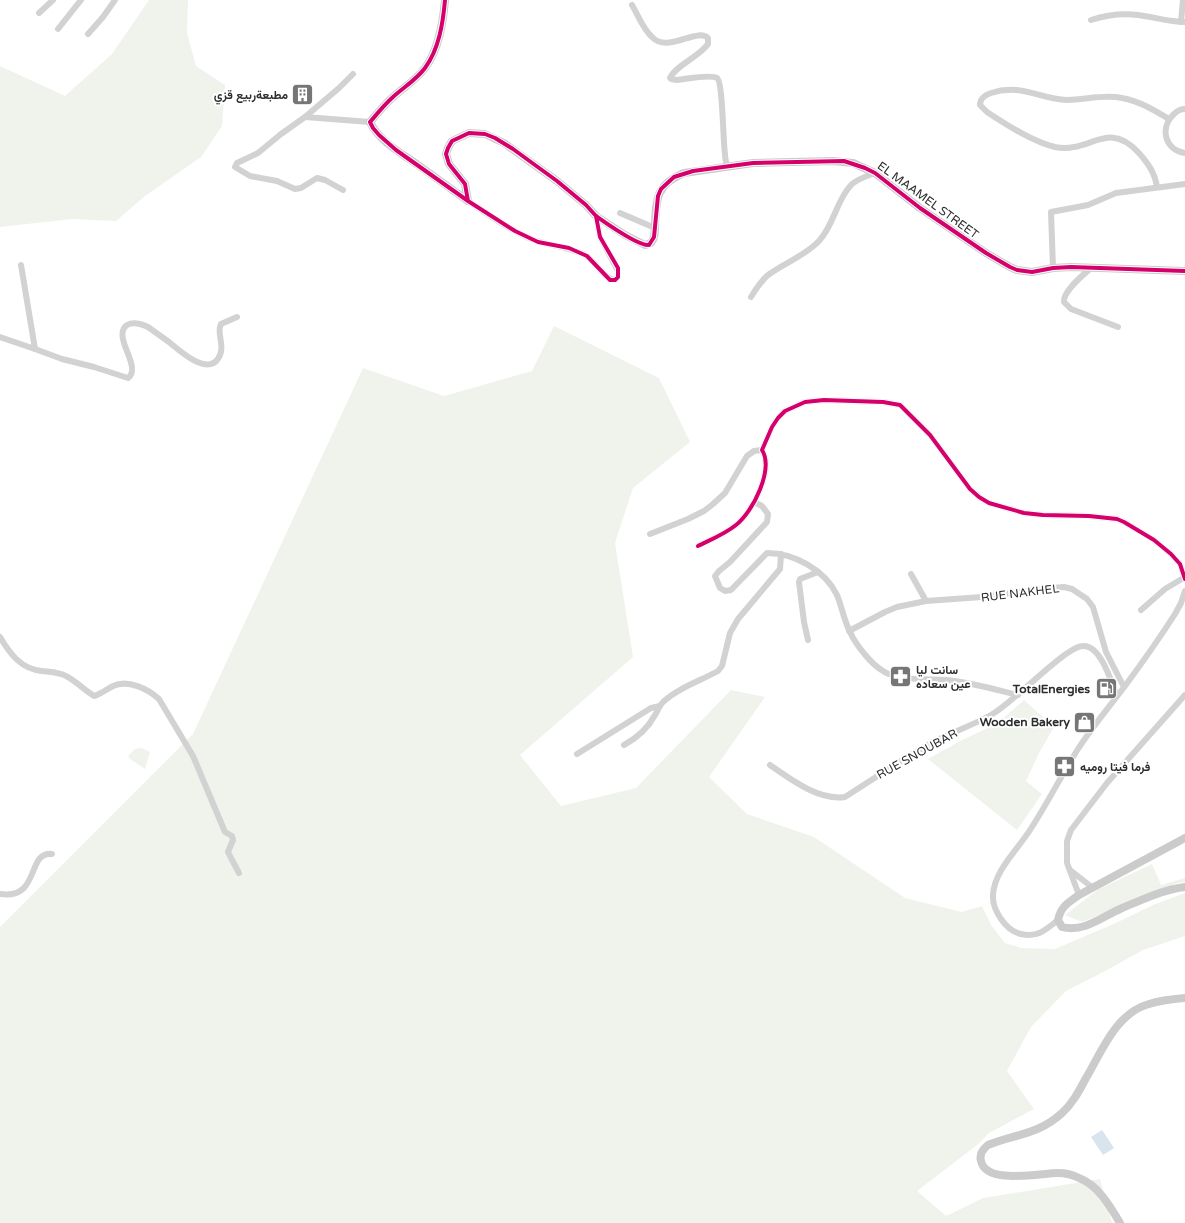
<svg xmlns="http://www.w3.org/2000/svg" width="1185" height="1223" font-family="'Varela Round',Vazirmatn,sans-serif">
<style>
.green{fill:#eff3ec}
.water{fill:#d9e4ef}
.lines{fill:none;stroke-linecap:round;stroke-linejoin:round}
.street{stroke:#d2d2d2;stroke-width:6}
.secondary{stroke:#cbcbcb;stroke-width:8}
.cycleway-casing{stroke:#fff;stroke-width:6}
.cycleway{stroke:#d6006c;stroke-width:4}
.labels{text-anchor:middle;stroke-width:4;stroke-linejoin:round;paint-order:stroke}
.poi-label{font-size:12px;font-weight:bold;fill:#2d2d2d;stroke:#fff;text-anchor:end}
.street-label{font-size:12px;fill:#2d2d2d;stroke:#fff}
</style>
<rect width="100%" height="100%" fill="#fff"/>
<g class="green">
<polygon points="149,0 188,0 187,33 196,66 225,85 222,126 201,157 145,196 116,221 72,219 0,227 0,66 65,96 112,54"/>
<polygon points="554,326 659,378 690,442 633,488 615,543 633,657 520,755 561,806 636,788 731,690 765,697 709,777 747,814 814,837 905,898 962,912 982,906 991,925 1005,943 1021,948 1055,949 1118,922 1153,905 1185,893 1185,936 1143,950 1107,970 1066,991 1031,1027 1007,1071 1034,1109 989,1133 977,1145 917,1191 946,1216 983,1198 1100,1179 1112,1223 0,1223 0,927 193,734 363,368 444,396 532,371"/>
<polygon points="1024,700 1054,727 1039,753 1026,781 1042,794 1017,830 928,759 960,741 998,723"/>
<polygon points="142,748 150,752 145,769 130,759 128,756 135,749"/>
<polygon points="1152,864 1161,885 1185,878 1185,882 1178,883 1082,922 1065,915 1099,889"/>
</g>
<polygon class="water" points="1102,1130 1114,1148 1103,1155 1091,1137"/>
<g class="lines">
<g class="street">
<path d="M632,5C638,15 643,29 652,37C668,54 697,27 708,38V44C699,57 676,65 670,78L671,79L677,80C684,79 711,74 717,78C723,82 723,143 725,154C725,158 726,162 727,166"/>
<polyline points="39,13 53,0"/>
<path d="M1091,20C1106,15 1122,13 1138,15C1154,17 1169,22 1185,22"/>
<polyline points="1181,22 1183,0"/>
<polyline points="58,29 81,0"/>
<polyline points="88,34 103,17 115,0"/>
<polyline points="353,74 339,88 305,117 370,122"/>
<path d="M1185,109C1181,109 1177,111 1174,114C1159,128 1165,150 1185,153"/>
<polyline points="305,117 281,134 258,153 237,163 235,167 250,176 277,181 295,189 301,188 317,178 325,180 343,190"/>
<path d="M1157,187C1155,173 1148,163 1138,152C1107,119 1090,154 1055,147C1033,142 1007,125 987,112L980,105C980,98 985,95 991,93C1021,83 1039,99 1067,100C1085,100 1104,94 1122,98C1139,101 1154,110 1169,119"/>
<path d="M468,201C488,214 509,230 531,239C549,246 568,246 585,255C595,260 604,280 615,280L618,277V271L600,237L596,216"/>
<polyline points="620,213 655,228"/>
<polyline points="1053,268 1051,212 1088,205 1116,193 1185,184"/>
<path d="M1091,268C1083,275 1063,291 1064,302L1071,309L1118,327"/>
<path d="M751,297C756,289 761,281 768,275C784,263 805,256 819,241C834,225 836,201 851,185C857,179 867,176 875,173"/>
<polyline points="0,337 35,349 21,265"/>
<path d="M35,349L62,359L94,367L128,378C143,367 111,336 127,325C134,321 142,324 148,327C155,332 162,337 169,342C180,351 210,379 220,355C225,344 216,334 221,324L237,317"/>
<path d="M754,502L762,506L768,514L767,522L730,562L719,571L715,576L720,588L725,591L731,590L767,553C794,553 825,570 837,595C842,607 844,621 850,632C856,645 871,664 883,671C899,682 935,678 955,681C976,684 997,690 1018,695"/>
<polyline points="650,534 688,519 704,511 713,504 725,493 747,456 754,451 762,450"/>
<path d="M698,546C710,540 725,534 736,525C753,512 774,469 762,450L772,427L778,418L785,411L805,402L824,400L883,402L900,405L930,435L970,489L979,497L989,503L1024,513L1043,515L1089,516L1117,519L1124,522L1154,540L1171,554L1180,564L1185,579"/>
<polyline points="911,574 926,601"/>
<polyline points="1141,610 1165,589 1185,577"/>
<polyline points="849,631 885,612 897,607 926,601 982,597 1041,589 1064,587 1072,589 1087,599 1093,607 1106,652 1124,687"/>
<path d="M0,637C10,654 21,669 42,671C50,672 59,672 66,676C76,681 84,690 94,696C101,694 107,689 113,686C128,679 148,689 159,699L193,756L225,832L232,836L233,840L228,852L231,858L239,873"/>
<polyline points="808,640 804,622 799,582 800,579 818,572"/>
<path d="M624,745C637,738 648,728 655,715C658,710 659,706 663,702C678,688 700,681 718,671L722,666L730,633L738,619L780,569L781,554"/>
<polyline points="577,754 651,708 660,706"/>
<path d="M770,765C790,779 819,801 845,797C875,778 904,758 935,741C953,732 973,725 991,715C1000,710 1009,702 1017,695C1030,685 1069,646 1083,646C1101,645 1111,682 1117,696"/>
<polyline points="1070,870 1093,888"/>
<path d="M0,894C41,900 26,851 52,854"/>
<polyline points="1079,895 1067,863 1067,841 1071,830 1107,783 1185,695"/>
<path d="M1058,920C1046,930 1037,938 1021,934C1006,931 992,910 993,895C994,871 1018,849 1030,830C1047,804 1061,776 1078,749C1092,727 1109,707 1125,686C1142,663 1159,639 1175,614L1181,603L1185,591"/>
</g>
<g class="secondary">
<path d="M445,0C443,23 439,49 425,68C416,80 404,87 393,97C384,105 377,114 370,122C379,141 401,153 418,165C435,177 451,189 468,201"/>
<path d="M468,201L465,184L449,164L446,154L448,148L452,141L469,133L485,134L504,143L557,181L586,205L596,216L625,235L645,245L651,243C655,238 655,232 655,225C656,198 657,184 684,173L753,163L833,161L853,163L875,173L920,208L986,253L1010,267L1017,270L1032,272L1053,268L1071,267L1185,271"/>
<path d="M1185,838L1079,895C1068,903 1061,906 1058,920L1062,927C1083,933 1102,917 1120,909C1141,900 1162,890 1185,887"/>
<path d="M1120,1223C1110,1206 1098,1185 1079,1178C1073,1175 1064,1173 1058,1173C1040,1173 986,1185 981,1161C979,1154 983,1149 988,1145C1015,1134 1038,1135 1062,1113C1073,1103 1079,1091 1086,1078C1102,1051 1116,1013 1149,1004C1161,1000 1173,999 1185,998"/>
</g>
<defs>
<g id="cycleway">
<path d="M445,0C443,23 439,49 425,68C416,80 404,87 393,97C384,105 377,114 370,122L373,128L379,135L396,150L468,201L515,231L538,242L569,248L587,256L610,280H615L618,277V268L600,237L596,216L586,205L557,181L513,149L495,138L485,134L469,133L452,141L448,148L446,154L449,164L465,184L468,201"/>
<path d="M596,216C606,223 638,246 649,245L654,237L658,196L661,189L674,177L693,171L753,163L844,161L865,168L875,173L920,208L986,253L1010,267L1017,270L1032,272L1053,268L1071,267L1185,271"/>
<path d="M698,546C710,540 725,534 736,525C753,512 774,469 762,450L772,427L778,418L785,411L805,402L824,400L883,402L900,405L930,435L970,489L979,497L989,503L1024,513L1043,515L1089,516L1117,519L1124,522L1154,540L1171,554L1180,564L1185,579"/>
</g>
</defs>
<use href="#cycleway" class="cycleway-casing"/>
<use href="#cycleway" class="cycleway"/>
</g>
<defs>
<symbol id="building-square" viewBox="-11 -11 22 22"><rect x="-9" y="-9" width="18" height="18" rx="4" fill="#767676" stroke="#fff"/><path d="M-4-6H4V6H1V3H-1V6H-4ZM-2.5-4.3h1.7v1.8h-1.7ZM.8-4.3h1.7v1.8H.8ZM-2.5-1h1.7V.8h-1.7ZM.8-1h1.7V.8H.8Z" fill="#fff"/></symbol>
<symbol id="pharmacy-square" viewBox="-11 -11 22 22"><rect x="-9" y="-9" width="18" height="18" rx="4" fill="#767676" stroke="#fff"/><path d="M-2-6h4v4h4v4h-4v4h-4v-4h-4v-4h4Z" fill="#fff"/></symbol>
<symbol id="fuel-square" viewBox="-11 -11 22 22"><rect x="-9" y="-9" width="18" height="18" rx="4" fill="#767676" stroke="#fff"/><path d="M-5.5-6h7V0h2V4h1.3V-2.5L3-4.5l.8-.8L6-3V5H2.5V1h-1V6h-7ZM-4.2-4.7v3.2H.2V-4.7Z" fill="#fff"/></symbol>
<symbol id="shop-square" viewBox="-11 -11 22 22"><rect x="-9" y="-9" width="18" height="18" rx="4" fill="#767676" stroke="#fff"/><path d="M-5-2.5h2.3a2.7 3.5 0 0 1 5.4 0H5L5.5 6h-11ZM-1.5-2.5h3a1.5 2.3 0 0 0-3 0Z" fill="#fff"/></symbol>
</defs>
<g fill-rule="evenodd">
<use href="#building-square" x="290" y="82" width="25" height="25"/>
<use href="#pharmacy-square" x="888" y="664" width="25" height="25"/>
<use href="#fuel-square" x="1094" y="676" width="25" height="25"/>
<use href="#shop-square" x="1072" y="710" width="25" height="25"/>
<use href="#pharmacy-square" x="1052" y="754" width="25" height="25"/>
</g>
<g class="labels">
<g class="poi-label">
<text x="288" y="99">مطبعةربيع قزي</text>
<text x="916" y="674" text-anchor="start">سانت ليا<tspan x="916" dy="14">عين سعاده</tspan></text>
<text x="1090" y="693">TotalEnergies</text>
<text x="1070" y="726">Wooden Bakery</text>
<text x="1080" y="771" text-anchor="start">فرما فيتا روميه</text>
</g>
<g class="street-label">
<text transform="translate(928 200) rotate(36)" y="4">EL MAAMEL STREET</text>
<text transform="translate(1020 593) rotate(-7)" y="4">RUE NAKHEL</text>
<text transform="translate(917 754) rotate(-29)" y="4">RUE SNOUBAR</text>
</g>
</g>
</svg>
